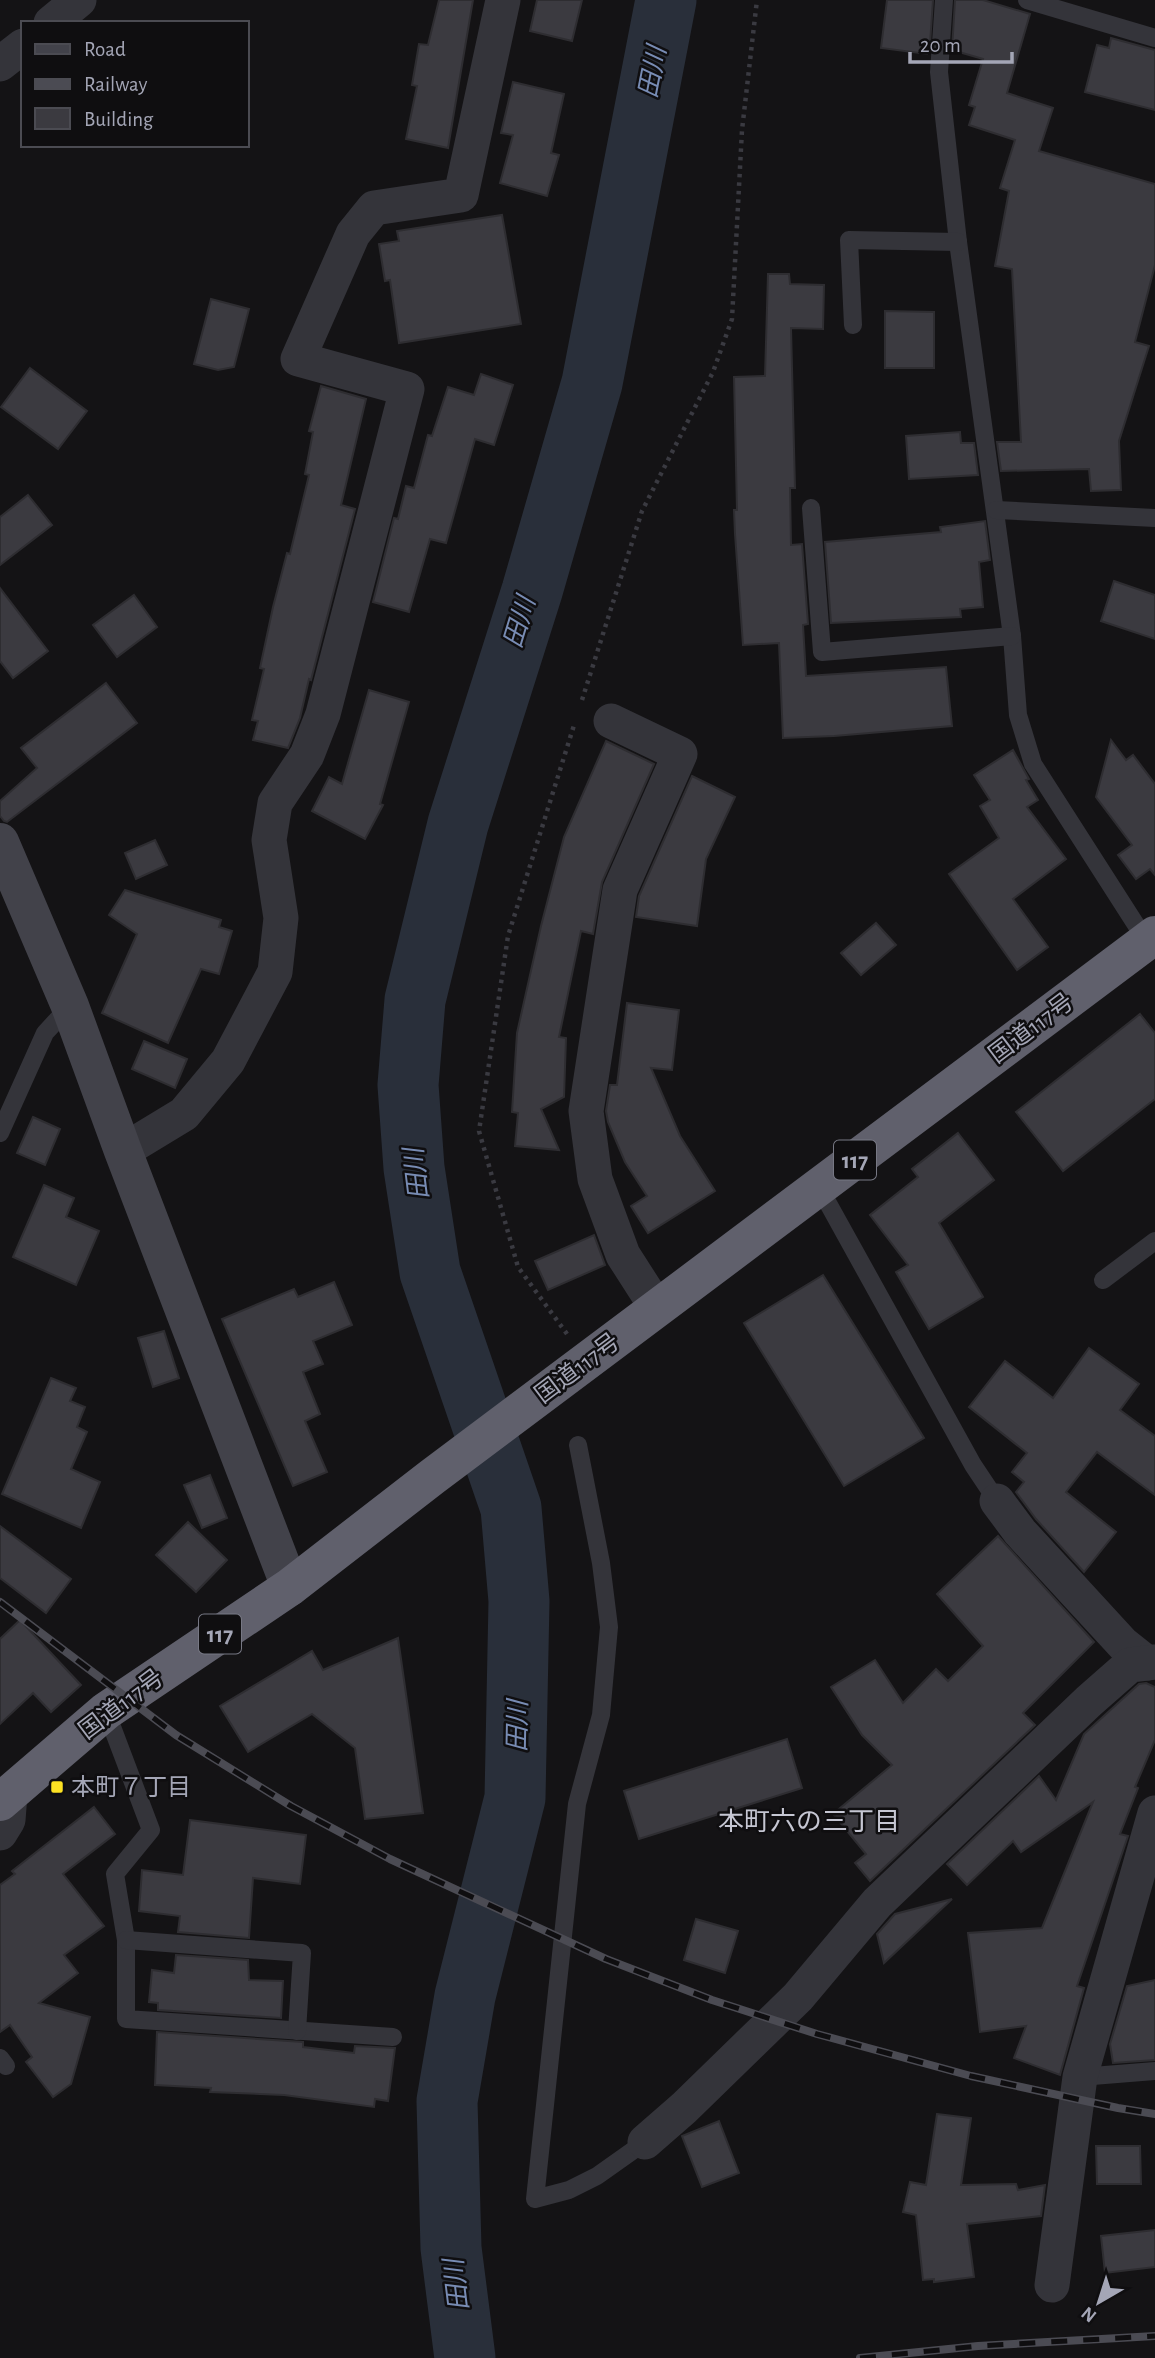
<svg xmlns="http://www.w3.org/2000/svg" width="1155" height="2358" font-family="'Alegreya Sans','Noto Sans JP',sans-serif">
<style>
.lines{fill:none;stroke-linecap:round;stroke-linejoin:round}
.river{stroke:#292f3a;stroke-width:61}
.building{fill:#3b3a40;stroke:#2e2d31;stroke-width:2}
.path{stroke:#3a3a41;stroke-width:4.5;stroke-dasharray:3.5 5;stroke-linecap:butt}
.lane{stroke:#34343a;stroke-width:18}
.street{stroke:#34343a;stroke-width:35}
.secondary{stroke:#42424a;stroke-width:38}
.highway{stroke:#60606c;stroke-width:38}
.rail-casing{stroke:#4b4b53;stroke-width:8}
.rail{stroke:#0f0e10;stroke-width:5;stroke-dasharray:16;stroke-linecap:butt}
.poi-dot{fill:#fde223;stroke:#0f0e10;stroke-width:2.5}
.labels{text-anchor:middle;stroke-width:5;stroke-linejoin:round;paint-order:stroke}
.shield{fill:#0f0e10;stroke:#777884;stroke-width:2}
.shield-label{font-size:23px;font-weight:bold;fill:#a4a6b6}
.street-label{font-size:24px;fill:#a4a6b6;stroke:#0f0e10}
.poi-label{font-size:24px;fill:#a4a6b6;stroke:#0f0e10;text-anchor:start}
.water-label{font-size:26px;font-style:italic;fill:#788cb4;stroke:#0f0e10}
.neighbourhood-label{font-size:26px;fill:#c5c6d2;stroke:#0f0e10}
</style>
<rect width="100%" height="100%" fill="#141315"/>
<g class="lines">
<polyline class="river" points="465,2358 451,2248 447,2101 465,1996 515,1798 519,1601 511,1508 430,1272 414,1168 408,1085 415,1000 458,824 532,591 592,383 666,0"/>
</g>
<g class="building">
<polygon points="439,0 473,0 448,148 406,139 417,86 412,85 419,44 428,45"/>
<polygon points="537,0 582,0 572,41 530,31"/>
<polygon points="887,0 933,0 930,44 927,54 881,48"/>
<polygon points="955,0 983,0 1030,14 1007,93 1053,108 1039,151 1155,184 1155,265 1135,342 1149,346 1119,441 1121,490 1091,491 1089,469 1001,471 997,442 1021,442 1012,269 995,266 1009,191 1000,188 1015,140 969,125 975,107 969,105 983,59 952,50"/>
<polygon points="1111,38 1155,50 1155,110 1085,92 1097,45 1109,48"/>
<polygon points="513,82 564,94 551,153 559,155 547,196 500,183 513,135 501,133"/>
<polygon points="502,215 521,324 399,343 390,280 385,281 379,244 399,241 397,231"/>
<polygon points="768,274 789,274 790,284 824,285 823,329 791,328 795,488 790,488 791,545 802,544 808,624 803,625 806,676 946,667 952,726 834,736 783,738 779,643 743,645 735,534 734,510 737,510 734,377 765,376"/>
<polygon points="211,299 249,309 234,367 218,370 194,364"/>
<polygon points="885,311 934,312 934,368 885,368"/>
<polygon points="30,368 87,411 58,449 1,407"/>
<polygon points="481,374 513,385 494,445 475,439 446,543 430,539 409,612 373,602 394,518 398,519 406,486 414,488 428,435 432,436 448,387 474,395"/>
<polygon points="321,386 366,399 341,505 355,509 311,680 309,679 300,718 288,748 253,740 258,721 252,720 264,669 260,668 273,607 287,553 290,554 309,475 305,474 313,432 309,431"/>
<polygon points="960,432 961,443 974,443 978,475 909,479 906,436"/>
<polygon points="28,495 52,525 0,565 0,517"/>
<polygon points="985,521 990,560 979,562 983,607 960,609 961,617 831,623 825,542 941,532 940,527"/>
<polygon points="1114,581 1155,595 1155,639 1101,621"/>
<polygon points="0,588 48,651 13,678 0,661"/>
<polygon points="134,595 157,627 117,657 93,625"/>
<polygon points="106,683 137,723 7,822 4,821 0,816 0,801 37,768 21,748"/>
<polygon points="369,690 409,702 380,804 383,805 365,839 312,811 329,777 342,784"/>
<polygon points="1111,740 1126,760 1133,755 1155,784 1155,875 1150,869 1136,879 1118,855 1132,845 1096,797"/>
<polygon points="606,741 654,764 602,882 593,934 581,931 559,1037 566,1038 564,1097 541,1109 559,1150 515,1146 518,1113 512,1112 517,1033 541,926 564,837"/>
<polygon points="1013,750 1029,779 1026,780 1038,800 1027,807 1066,859 1013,899 1048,947 1017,970 949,874 999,838 980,806 990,800 974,775"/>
<polygon points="692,776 735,797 706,859 697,926 636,917 639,896"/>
<polygon points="155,840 167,865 136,879 125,853"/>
<polygon points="125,890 221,920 219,927 232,931 219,974 201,969 168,1043 102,1013 137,934 109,915"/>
<polygon points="876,923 896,945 861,975 841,953"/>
<polygon points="627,1003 679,1010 672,1070 651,1068 680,1136 715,1191 648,1233 631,1206 647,1196 625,1162 608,1122 606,1111 610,1085 617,1085"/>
<polygon points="1140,1014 1155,1033 1155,1099 1063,1171 1016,1112"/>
<polygon points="144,1041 187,1059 175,1088 132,1069"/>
<polygon points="33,1117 60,1129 45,1165 17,1153"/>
<polygon points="958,1133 994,1180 939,1223 983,1297 929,1329 896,1272 908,1265 870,1215 918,1177 912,1169"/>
<polygon points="44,1185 74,1198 66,1217 99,1231 76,1285 13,1257"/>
<polygon points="594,1235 605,1265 548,1290 535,1261"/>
<polygon points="823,1275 924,1438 844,1486 744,1323"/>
<polygon points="334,1282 352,1325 313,1341 323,1364 303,1372 320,1414 305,1421 327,1472 293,1486 222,1319 294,1289 298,1297"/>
<polygon points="164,1331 179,1378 153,1387 138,1338"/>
<polygon points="1089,1348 1139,1384 1120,1410 1155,1436 1155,1495 1097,1452 1066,1492 1116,1532 1084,1572 1036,1519 1016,1492 1024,1482 1012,1472 1027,1453 969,1407 1005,1361 1053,1398"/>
<polygon points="51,1378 76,1388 70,1401 85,1407 77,1427 87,1432 71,1469 100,1482 81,1528 2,1494"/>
<polygon points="210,1475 227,1518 202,1528 184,1485"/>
<polygon points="188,1522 227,1560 196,1592 156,1555"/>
<polygon points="0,1526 71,1579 46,1613 0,1578"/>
<polygon points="998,1536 1094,1642 1023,1713 1035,1725 870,1881 855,1863 866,1854 833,1814 892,1765 862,1735 831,1687 875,1660 903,1703 936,1669 948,1681 983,1646 937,1594"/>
<polygon points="20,1620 81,1685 51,1712 33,1693 0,1724 0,1639"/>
<polygon points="398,1638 423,1813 365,1819 355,1748 312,1714 248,1752 220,1706 312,1651 323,1670"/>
<polygon points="1146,1683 1155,1687 1155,1740 1135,1787 1138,1788 1120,1834 1128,1836 1077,1986 1084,1988 1060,2075 1014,2058 1026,2026 980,2032 968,1933 1042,1928 1093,1802 1021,1852 1013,1841 967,1885 947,1864 1039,1776 1056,1800 1084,1734 1139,1684"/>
<polygon points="787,1739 802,1788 639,1839 624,1791"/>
<polygon points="94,1807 115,1834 63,1874 104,1926 64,1955 78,1973 39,2003 90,2017 71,2084 53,2097 26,2062 32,2057 10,2025 0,2032 0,1885 15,1874 12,1871"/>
<polygon points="190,1820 306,1835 300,1884 253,1878 249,1938 178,1932 180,1916 139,1911 142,1870 183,1875"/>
<polygon points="952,1899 884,1963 877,1934 895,1914"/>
<polygon points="696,1919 738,1931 725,1973 684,1960"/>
<polygon points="176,1955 248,1960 249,1980 283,1981 281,2018 158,2010 158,2003 149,2002 152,1970 174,1973"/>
<polygon points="1155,1980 1155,2060 1113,2063 1110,2044 1127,1986"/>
<polygon points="157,2032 303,2042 303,2047 354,2053 355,2046 395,2048 388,2101 375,2099 374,2107 284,2095 210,2092 211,2088 155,2085"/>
<polygon points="937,2114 971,2118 961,2185 1016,2184 1018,2190 1045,2185 1041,2216 967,2224 974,2277 934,2282 934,2279 923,2280 916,2215 903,2212 910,2182 926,2185"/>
<polygon points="719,2121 739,2173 702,2187 682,2136"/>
<polygon points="1096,2146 1140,2146 1141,2184 1097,2184"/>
<polygon points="1155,2230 1155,2267 1105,2273 1101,2236"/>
</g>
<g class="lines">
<g class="path">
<polyline points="582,700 642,511 713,372 732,319 742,130 757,0"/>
<polyline points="567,1334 518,1267 479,1131 508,936 575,722"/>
</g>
<g class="lane">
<polyline points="944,0 939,72 958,242 1012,636 1018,715 1033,764 1147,942"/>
<polyline points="1027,0 1155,38"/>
<polyline points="853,325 849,240 958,242"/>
<polyline points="811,508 822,652 1012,636"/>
<polyline points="996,510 1155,518"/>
<polyline points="0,1133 45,1033 70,1006"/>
<polyline points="819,1187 973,1465 997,1501"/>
<polyline points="1103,1280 1155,1241"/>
<polyline points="578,1445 601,1563 609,1627 601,1715 577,1804 535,2199 569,2190 597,2176 645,2142"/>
<polyline points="106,1711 151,1830 115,1874 126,1940 126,2019 393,2037"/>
<polyline points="126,1940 302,1953 297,2031"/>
<polyline points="0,2058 6,2066"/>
<polyline points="1080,2077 1155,2071"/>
</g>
<g class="street">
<polyline points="51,23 79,0"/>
<polyline points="0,64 23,46"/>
<polyline points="611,721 680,754 620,890 586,1111 595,1179 623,1255 657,1308"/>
<polyline points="123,1151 184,1114 228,1061 275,972 281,918 269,840 275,803 307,755 323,714 407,389 298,359 353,234 374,208 461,195 503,0"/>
<polyline points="997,1501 1020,1532 1123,1644 1147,1663"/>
<polyline points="0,1833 8,1820 10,1794"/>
<polyline points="645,2142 684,2108 798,1997 877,1903 1089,1701 1130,1665 1155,1662"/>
<polyline points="1052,2285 1080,2077 1155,1813"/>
</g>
<polyline class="secondary" points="0,842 70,1006 123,1151 290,1587"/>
<polyline class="highway" points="0,1802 106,1711 290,1587 432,1477 1155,935"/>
<defs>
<g id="rail">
<polyline points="0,1602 176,1735 291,1806 390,1859 606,1959 712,2000 817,2034 971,2076 1118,2108 1155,2114"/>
<polyline points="860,2358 978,2346 1155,2336"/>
</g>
</defs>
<use href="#rail" class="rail-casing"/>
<use href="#rail" class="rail"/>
</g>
<rect class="poi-dot" x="50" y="1780" width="14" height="14" rx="3.5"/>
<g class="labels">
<g class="shield">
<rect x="834" y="1140.5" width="42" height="39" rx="5"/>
<rect x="199" y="1614.5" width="42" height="39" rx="5"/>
</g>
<g class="shield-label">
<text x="855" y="1168">117</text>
<text x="220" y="1642">117</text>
</g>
<g class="street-label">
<text transform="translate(1031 1028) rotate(-37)" y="8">国道117号</text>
<text transform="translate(577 1368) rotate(-37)" y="8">国道117号</text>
<text transform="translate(121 1704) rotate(-37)" y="8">国道117号</text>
</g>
<g class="poi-label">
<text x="71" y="1795">本町７丁目</text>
</g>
<g class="water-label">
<text transform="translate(652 72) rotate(-79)" y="9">田川</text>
<text transform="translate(519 622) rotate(-73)" y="9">田川</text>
<text transform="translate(416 1174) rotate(-97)" y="9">田川</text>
<text transform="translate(517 1726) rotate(-89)" y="9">田川</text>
<text transform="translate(456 2285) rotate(-97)" y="9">田川</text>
</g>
<g class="neighbourhood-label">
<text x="809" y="1830">本町六の三丁目</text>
</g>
</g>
<rect x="21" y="21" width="228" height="126" fill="#0f0e10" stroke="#4b4b52" stroke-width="2"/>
<rect x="35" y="44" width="35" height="10" fill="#42424a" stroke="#4b4b52" stroke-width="2"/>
<text x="84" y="56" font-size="21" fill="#a4a6b6">Road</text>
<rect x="35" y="79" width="35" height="10" fill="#4b4b53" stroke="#4b4b52" stroke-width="2"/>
<text x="84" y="91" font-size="21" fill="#a4a6b6">Railway</text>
<rect x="35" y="108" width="35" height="21" fill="#3b3a40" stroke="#4b4b52" stroke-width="2"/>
<text x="84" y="126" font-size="21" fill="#a4a6b6">Building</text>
<g transform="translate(1099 2302) rotate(219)" stroke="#0f0e10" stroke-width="5" paint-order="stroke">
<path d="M0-5L12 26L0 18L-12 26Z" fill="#a4a6b6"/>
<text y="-10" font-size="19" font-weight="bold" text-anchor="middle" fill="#a4a6b6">N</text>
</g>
<path d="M910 52v10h102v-10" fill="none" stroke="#a4a6b6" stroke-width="3.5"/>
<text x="920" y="52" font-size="21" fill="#a4a6b6" stroke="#0f0e10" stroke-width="5" paint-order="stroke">20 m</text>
</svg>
